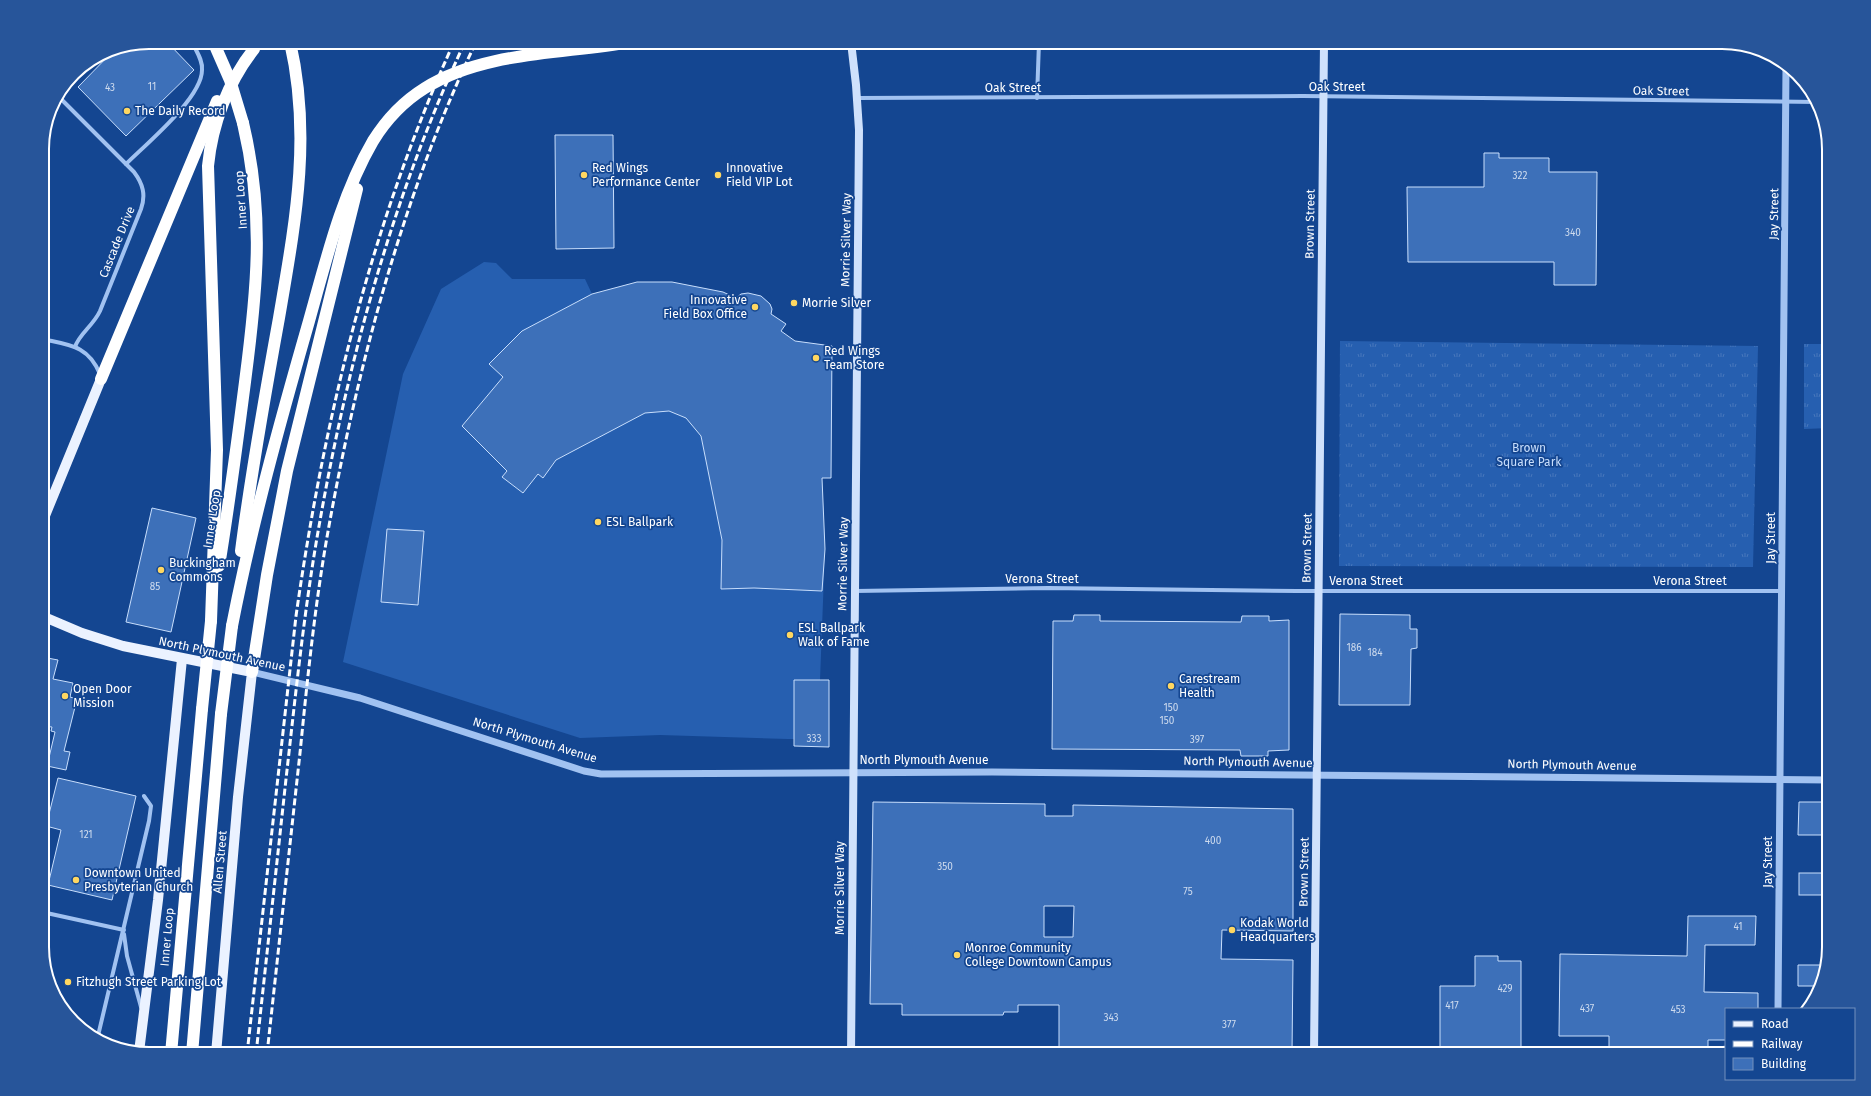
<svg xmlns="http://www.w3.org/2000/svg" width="1871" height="1096" font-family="'Fira Sans',sans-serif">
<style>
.grass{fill:url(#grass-tufts)}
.garden{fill:#265fb0}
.building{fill:#3d70b9;stroke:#c8defc;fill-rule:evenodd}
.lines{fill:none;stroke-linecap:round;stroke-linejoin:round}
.minor{stroke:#a1c2f1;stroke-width:4}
.tertiary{stroke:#a1c2f1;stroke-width:7}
.secondary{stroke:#cfe1fc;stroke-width:8}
.primary{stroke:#ebf2ff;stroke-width:10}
.motorway{stroke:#fff;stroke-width:12}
.rail{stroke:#fff;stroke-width:3;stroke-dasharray:7 3;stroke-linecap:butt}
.motorway-bridge{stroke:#fff;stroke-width:12}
.poi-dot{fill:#ffd761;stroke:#144691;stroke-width:1.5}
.labels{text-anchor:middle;stroke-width:3.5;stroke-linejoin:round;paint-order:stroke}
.number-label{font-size:10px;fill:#cedbee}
.street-label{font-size:12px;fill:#fff;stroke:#144691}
.poi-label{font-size:12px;fill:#fff;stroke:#144691;text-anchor:start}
.park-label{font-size:12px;fill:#c8defc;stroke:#144691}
.rim{fill:none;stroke:#fff;stroke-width:2}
</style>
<defs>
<pattern id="grass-tufts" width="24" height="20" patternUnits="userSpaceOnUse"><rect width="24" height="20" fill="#265fb0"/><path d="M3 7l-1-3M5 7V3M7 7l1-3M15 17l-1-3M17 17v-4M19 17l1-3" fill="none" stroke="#4777bc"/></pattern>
</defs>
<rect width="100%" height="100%" fill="#144691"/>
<g class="grass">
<polygon points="1340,341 1758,346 1753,567 1339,566"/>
<polygon points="1804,344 1829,344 1829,428 1804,429"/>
</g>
<path class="garden" d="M484,262L496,263L512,279H585L592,294L735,298C748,289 774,295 771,314L786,324L781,331L795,341L832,346L831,478H822L825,549L820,680H829V747L794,746V739H788L660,735L580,738L343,662L403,374L441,289Z"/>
<g class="building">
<polygon points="149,42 167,42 194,70 126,136 78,87 116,48"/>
<polygon points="555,135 613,135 614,248 556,249"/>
<polygon points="1484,153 1499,153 1499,158 1549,158 1549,172 1597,172 1596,285 1554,285 1554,262 1408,262 1407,187 1484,187"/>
<polygon points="637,282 672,282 723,292 736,298 741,294 748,293 761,296 770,304 772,309 771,314 786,324 781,331 795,341 832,346 831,478 822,478 825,549 822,591 754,588 721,589 722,540 701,436 686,418 669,411 645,413 556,460 543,478 538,474 523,493 502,477 507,471 462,426 503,377 489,364 522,331 592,294"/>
<polygon points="152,508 196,518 171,632 126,622"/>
<polygon points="387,529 424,531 418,605 381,602"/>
<polygon points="1340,614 1410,615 1410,629 1417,629 1417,648 1411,649 1410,705 1339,705"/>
<polygon points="1074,615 1100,615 1100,621 1241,622 1242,616 1269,616 1269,621 1289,620 1289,750 1268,751 1268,756 1241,756 1240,750 1052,749 1053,621 1073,621"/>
<polygon points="42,657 58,660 53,679 73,683 70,697 77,699 64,751 70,752 66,770 47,766 55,732 51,731 52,727 42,726"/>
<polygon points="794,680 829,680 829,747 794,746"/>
<polygon points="58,778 136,796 112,900 48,885 61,830 46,826"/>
<path d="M873,802L1045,804V816H1073V805L1293,809V931L1222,930L1221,959L1293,960L1292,1054H1059V1005H1018V1012H1004L1003,1015H902V1004H870ZM1044,906H1074L1073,937H1044Z"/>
<polygon points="1799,802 1829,802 1829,835 1798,835"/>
<rect x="1799" y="873" width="30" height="22"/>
<polygon points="1688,916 1756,916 1755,945 1705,945 1704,992 1758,993 1758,1009 1726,1009 1726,1040 1708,1040 1708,1054 1609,1054 1609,1036 1559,1036 1560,954 1687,956"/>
<polygon points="1475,956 1498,956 1498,961 1521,961 1521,1054 1440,1054 1440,986 1475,986"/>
<polygon points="1798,965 1824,965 1819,986 1798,986"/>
</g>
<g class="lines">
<g class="minor">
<path d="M58,96L134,172C143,184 146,195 141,209L100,311C93,326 79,334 75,347"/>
<polyline points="857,98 1303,96 1817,102"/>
<polyline points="1037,98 1039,42"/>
<path d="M126,164C146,144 202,98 202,70C203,60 196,51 192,42"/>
<path d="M42,339C69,345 88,345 100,374"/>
<polyline points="855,591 1048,588 1297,591 1782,591"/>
<polyline points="42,912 124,930"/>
<polyline points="124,934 127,956 141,1007"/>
<polyline points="97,1040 149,821 151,806 144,796"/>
</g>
<g class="tertiary">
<polyline points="252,672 360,698 584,771 601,774 992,772 1829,780"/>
<polyline points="1778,1009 1786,67"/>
</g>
<g class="secondary">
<polyline points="851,1054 859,130 856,85 851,42"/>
<polyline points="1314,1054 1324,42"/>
</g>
<g class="primary">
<polyline points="42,523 101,379"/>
<polyline points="42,616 82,633 123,646 252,672 238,797 216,1054"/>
<polyline points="139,1052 158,900 182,659"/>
</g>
<g class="motorway">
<polyline points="101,379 217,101"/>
<path d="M241,551C251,473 265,395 279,318C295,224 312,137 290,42"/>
<path d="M219,566C229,505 237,444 245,382C257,290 265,215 243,123"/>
<path d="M211,621L217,450L208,166C212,124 228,82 254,49"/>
<path d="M232,626C252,523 280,422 309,321C326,261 341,196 373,141C386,120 404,101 425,88C484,51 564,54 630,42"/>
<polyline points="252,672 267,575 287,471 357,189"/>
<polyline points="171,1054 202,709"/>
<polyline points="192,1054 221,714"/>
</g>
<g class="rail">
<path d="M247,1054L296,616C324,419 371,224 454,42"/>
<path d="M256,1054C266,962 276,871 286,779C296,691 305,602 321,515C350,353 395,191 465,42"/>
<path d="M267,1054C278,954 289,853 300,753C308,673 316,594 331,515C361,353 405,191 476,42"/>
</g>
<g class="motorway-bridge">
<polyline points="216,48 230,80 243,123"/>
<polyline points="202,709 211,621"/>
<polyline points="221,714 232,626"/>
</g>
</g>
<g class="poi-dot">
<circle cx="127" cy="111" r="4"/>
<circle cx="584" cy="175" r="4"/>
<circle cx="718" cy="175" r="4"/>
<circle cx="794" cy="303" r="4"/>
<circle cx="755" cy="307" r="4"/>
<circle cx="816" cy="358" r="4"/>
<circle cx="598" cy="522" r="4"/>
<circle cx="161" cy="570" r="4"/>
<circle cx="790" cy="635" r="4"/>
<circle cx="1171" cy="686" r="4"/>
<circle cx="65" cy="696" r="4"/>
<circle cx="76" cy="880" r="4"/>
<circle cx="1232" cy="930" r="4"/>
<circle cx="957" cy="955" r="4"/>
<circle cx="68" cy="982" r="4"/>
</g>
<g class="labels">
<g class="number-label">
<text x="152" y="90">11</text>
<text x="110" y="91">43</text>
<text x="1520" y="179">322</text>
<text x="1573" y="236">340</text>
<text x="155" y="590">85</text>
<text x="1354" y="651">186</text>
<text x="1375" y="656">184</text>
<text x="1171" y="711">150</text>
<text x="1167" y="724">150</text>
<text x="814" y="742">333</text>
<text x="1197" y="743">397</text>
<text x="86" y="838">121</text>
<text x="1213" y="844">400</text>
<text x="945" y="870">350</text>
<text x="1188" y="895">75</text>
<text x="1738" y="930">41</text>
<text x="1505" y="992">429</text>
<text x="1452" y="1009">417</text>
<text x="1587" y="1012">437</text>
<text x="1678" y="1013">453</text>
<text x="1111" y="1021">343</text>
<text x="1229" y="1028">377</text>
</g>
<g class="street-label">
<text x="1337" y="91">Oak Street</text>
<text x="1013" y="92">Oak Street</text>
<text transform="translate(1661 91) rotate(1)" y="4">Oak Street</text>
<text transform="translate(241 200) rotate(-94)" y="4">Inner Loop</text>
<text transform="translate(1774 214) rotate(-89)" y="4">Jay Street</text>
<text transform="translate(1310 224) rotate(-89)" y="4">Brown Street</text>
<text transform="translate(846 240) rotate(-89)" y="4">Morrie Silver Way</text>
<text transform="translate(117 242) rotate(-68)" y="4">Cascade Drive</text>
<text transform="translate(212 519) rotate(-81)" y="4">Inner Loop</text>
<text transform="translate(1771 538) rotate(-90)" y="4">Jay Street</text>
<text transform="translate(1307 548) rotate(-89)" y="4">Brown Street</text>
<text transform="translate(843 564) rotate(-89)" y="4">Morrie Silver Way</text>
<text x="1042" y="583">Verona Street</text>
<text x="1366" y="585">Verona Street</text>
<text x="1690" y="585">Verona Street</text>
<text transform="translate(222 654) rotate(12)" y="4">North Plymouth Avenue</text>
<text transform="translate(535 740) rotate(17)" y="4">North Plymouth Avenue</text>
<text x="924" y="764">North Plymouth Avenue</text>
<text transform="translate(1248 762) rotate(1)" y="4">North Plymouth Avenue</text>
<text transform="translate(1572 765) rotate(1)" y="4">North Plymouth Avenue</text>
<text transform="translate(220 862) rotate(-85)" y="4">Allen Street</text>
<text transform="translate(1768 862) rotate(-90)" y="4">Jay Street</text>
<text transform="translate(1304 872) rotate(-89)" y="4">Brown Street</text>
<text transform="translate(840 888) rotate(-90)" y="4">Morrie Silver Way</text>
<text transform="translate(167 937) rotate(-85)" y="4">Inner Loop</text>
</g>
<g class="poi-label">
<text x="135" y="115">The Daily Record</text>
<text x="592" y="172">Red Wings<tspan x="592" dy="14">Performance Center</tspan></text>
<text x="726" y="172">Innovative<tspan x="726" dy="14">Field VIP Lot</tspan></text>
<text x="747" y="304" text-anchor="end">Innovative<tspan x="747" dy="14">Field Box Office</tspan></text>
<text x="802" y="307">Morrie Silver</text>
<text x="824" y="355">Red Wings<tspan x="824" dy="14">Team Store</tspan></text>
<text x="606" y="526">ESL Ballpark</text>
<text x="169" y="567">Buckingham<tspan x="169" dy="14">Commons</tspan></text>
<text x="798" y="632">ESL Ballpark<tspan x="798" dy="14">Walk of Fame</tspan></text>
<text x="1179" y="683">Carestream<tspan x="1179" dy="14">Health</tspan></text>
<text x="73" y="693">Open Door<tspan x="73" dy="14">Mission</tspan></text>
<text x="84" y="877">Downtown United<tspan x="84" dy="14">Presbyterian Church</tspan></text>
<text x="1240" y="927">Kodak World<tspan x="1240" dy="14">Headquarters</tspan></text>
<text x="965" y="952">Monroe Community<tspan x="965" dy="14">College Downtown Campus</tspan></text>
<text x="76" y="986">Fitzhugh Street Parking Lot</text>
</g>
<g class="park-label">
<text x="1529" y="452">Brown<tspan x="1529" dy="14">Square Park</tspan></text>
</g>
</g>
<path d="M0 0H1871V1096H0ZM149 49H1722A100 100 0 0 1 1822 149V947A100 100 0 0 1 1722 1047H149A100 100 0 0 1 49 947V149A100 100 0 0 1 149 49Z" fill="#27559a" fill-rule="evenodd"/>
<path class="rim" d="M149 49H1722A100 100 0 0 1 1822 149V947A100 100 0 0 1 1722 1047H149A100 100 0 0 1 49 947V149A100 100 0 0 1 149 49Z"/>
<rect x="1725" y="1008" width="130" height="72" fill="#144691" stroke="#7290bd"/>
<rect x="1733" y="1021" width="20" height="6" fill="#ebf2ff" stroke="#7290bd"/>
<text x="1761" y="1028" font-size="12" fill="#ffffff">Road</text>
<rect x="1733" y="1041" width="20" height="6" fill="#ffffff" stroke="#7290bd"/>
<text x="1761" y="1048" font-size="12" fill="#ffffff">Railway</text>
<rect x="1733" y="1058" width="20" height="12" fill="#3d70b9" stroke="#7290bd"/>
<text x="1761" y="1068" font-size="12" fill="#ffffff">Building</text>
</svg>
